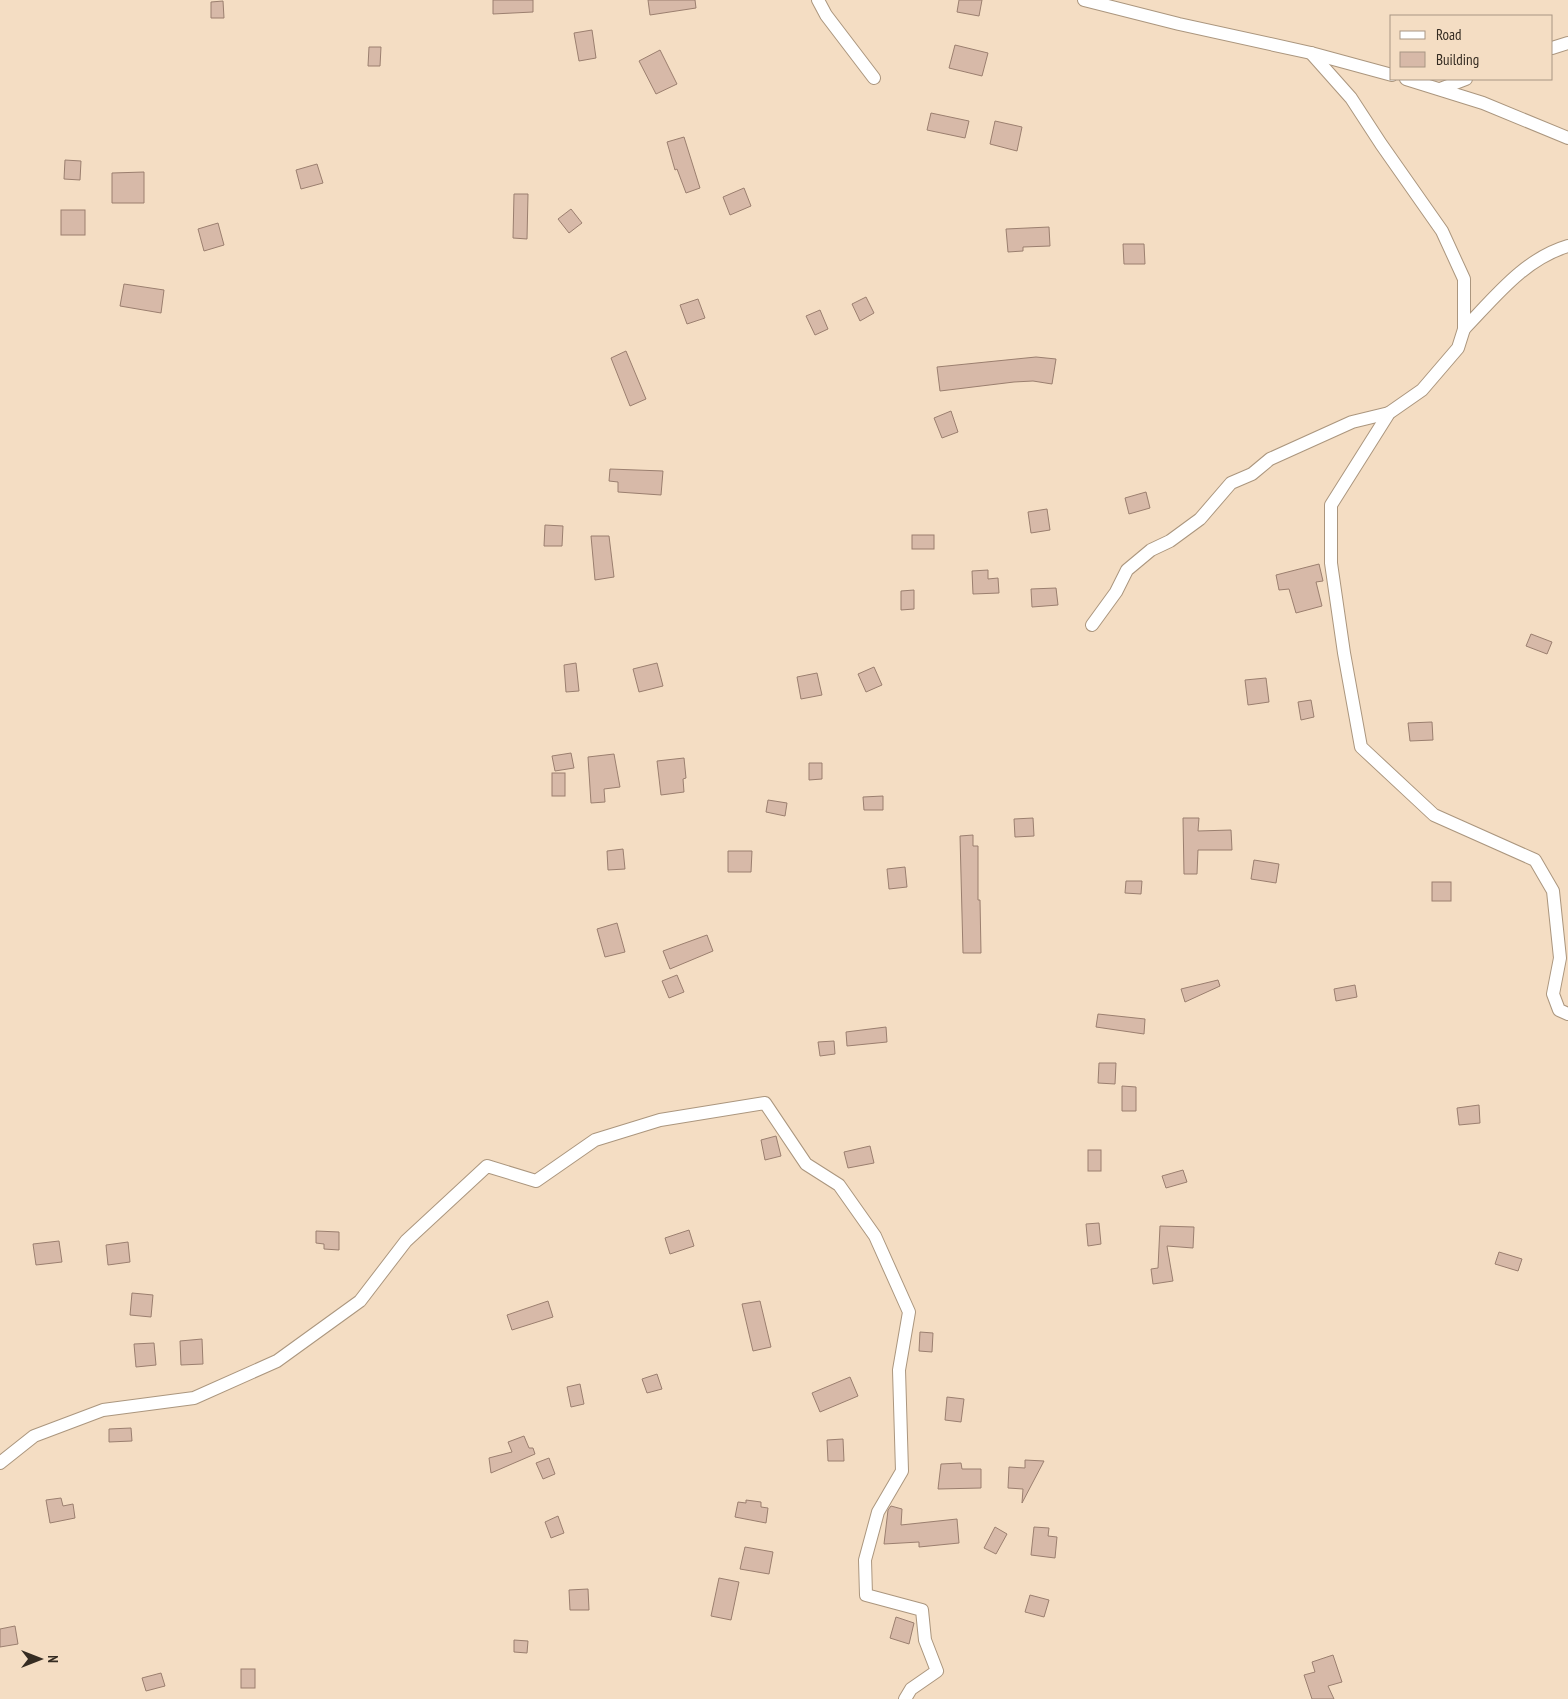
<svg xmlns="http://www.w3.org/2000/svg" width="1568" height="1699" font-family="'PT Sans Narrow',sans-serif">
  <style>
    .building { fill: #d7b9a8; stroke: #9b7f6f }
    .lines { fill: none; stroke-linecap: round; stroke-linejoin: round }
    .minor-casing { stroke: #ab967e; stroke-width: 14 }
    .minor { stroke: #fff; stroke-width: 12 }
  </style>
  <rect width="100%" height="100%" fill="#f4ddc3"/>
  <!-- building -->
  <g class="building">
    <path d="M493,0H533V12L493,14Z"/>
    <path d="M648,0H695L696,8L650,15Z"/>
    <path d="M959,0H982L979,16L957,12Z"/>
    <path d="M223,1L224,18H211V2Z"/>
    <path d="M592,30L596,58L579,61L574,33Z"/>
    <path d="M955,45L988,53L982,76L949,68Z"/>
    <path d="M369,47H381L380,66H368Z"/>
    <path d="M660,50L677,84L656,94L639,61Z"/>
    <path d="M931,113L969,121L965,138L927,130Z"/>
    <path d="M995,121L1022,127L1017,151L990,144Z"/>
    <path d="M684,137L700,188L686,193L677,169L675,170L667,142Z"/>
    <path d="M65,160L81,161L80,180L64,179Z"/>
    <path d="M317,164L323,183L301,189L296,170Z"/>
    <path d="M144,172V203H112V173Z"/>
    <path d="M744,188L751,206L730,215L723,197Z"/>
    <path d="M514,194H528L527,239L513,238Z"/>
    <path d="M571,209L582,223L569,233L558,219Z"/>
    <rect x="61" y="210" width="24" height="25"/>
    <path d="M218,223L224,245L204,251L198,229Z"/>
    <path d="M1049,227L1050,246L1023,247V251L1008,252L1006,229Z"/>
    <path d="M1123,244H1144L1145,264H1124Z"/>
    <path d="M124,284L164,290L161,313L120,306Z"/>
    <path d="M866,297L874,313L860,321L852,304Z"/>
    <path d="M698,299L705,318L687,324L680,305Z"/>
    <path d="M820,310L828,329L815,335L806,316Z"/>
    <path d="M626,351L646,399L630,406L611,358Z"/>
    <path d="M1036,357L1056,359L1052,384L1033,381L1014,382L940,391L937,367Z"/>
    <path d="M951,411L958,432L942,438L934,418Z"/>
    <path d="M610,469L663,471L661,495L618,492V482L609,481Z"/>
    <path d="M1146,492L1150,508L1129,514L1125,498Z"/>
    <path d="M1047,509L1050,530L1031,533L1028,512Z"/>
    <path d="M545,525L563,526L562,546H544Z"/>
    <rect x="912" y="535" width="22" height="14"/>
    <path d="M591,536H609L614,577L595,580Z"/>
    <path d="M1319,564L1323,581L1316,582L1322,606L1296,613L1289,589L1279,590L1276,575Z"/>
    <path d="M988,570V579L998,578L999,593L973,594L972,571Z"/>
    <path d="M1056,588L1058,605L1032,607L1031,589Z"/>
    <path d="M914,590V609L901,610V591Z"/>
    <path d="M1531,634L1552,642L1547,654L1526,646Z"/>
    <path d="M576,663L579,691L566,692L564,665Z"/>
    <path d="M657,663L663,686L639,692L633,669Z"/>
    <path d="M874,667L882,685L866,692L858,674Z"/>
    <path d="M817,673L822,695L801,699L797,677Z"/>
    <path d="M1266,678L1269,702L1248,705L1245,680Z"/>
    <path d="M1311,700L1314,717L1301,720L1298,702Z"/>
    <path d="M1432,722L1433,740L1410,741L1408,723Z"/>
    <path d="M571,753L574,768L555,771L552,756Z"/>
    <path d="M614,754L620,787L604,789L605,802L591,803L588,757Z"/>
    <path d="M684,758L686,778L683,779L684,792L661,795L657,761Z"/>
    <path d="M809,763H822V779L809,780Z"/>
    <rect x="552" y="773" width="13" height="23"/>
    <path d="M883,796V810H864L863,797Z"/>
    <path d="M768,800L787,803L785,816L766,812Z"/>
    <path d="M1033,818L1034,836L1015,837L1014,819Z"/>
    <path d="M1183,818H1199L1198,831L1231,830L1232,850H1198L1197,874H1184Z"/>
    <path d="M973,835V846H978V900H980L981,953H963L960,836Z"/>
    <path d="M623,849L625,869L608,870L607,851Z"/>
    <path d="M728,851H752L751,872H728Z"/>
    <path d="M1254,860L1279,864L1276,883L1251,879Z"/>
    <path d="M905,867L907,887L889,889L887,869Z"/>
    <path d="M1126,881H1142L1141,894L1125,893Z"/>
    <rect x="1432" y="882" width="19" height="19"/>
    <path d="M617,923L625,952L605,957L597,929Z"/>
    <path d="M707,935L713,951L670,969L663,951Z"/>
    <path d="M677,975L684,992L669,998L662,981Z"/>
    <path d="M1218,980L1220,986L1185,1002L1181,989Z"/>
    <path d="M1355,985L1357,997L1336,1001L1334,989Z"/>
    <path d="M1098,1014L1145,1019L1144,1034L1096,1027Z"/>
    <path d="M886,1027L887,1042L847,1046L846,1032Z"/>
    <path d="M834,1041L835,1054L820,1056L818,1042Z"/>
    <path d="M1099,1063H1116L1115,1084L1098,1083Z"/>
    <path d="M1122,1086L1136,1087V1111H1122Z"/>
    <path d="M1479,1105L1480,1123L1459,1125L1457,1108Z"/>
    <path d="M776,1136L781,1156L765,1160L761,1140Z"/>
    <path d="M870,1146L874,1163L848,1168L844,1152Z"/>
    <rect x="1088" y="1150" width="13" height="21"/>
    <path d="M1183,1170L1187,1182L1166,1188L1162,1176Z"/>
    <path d="M1099,1223L1101,1244L1088,1246L1086,1224Z"/>
    <path d="M1160,1226L1194,1227L1193,1248L1167,1246L1173,1281L1153,1284L1151,1269L1158,1268Z"/>
    <path d="M689,1230L694,1246L670,1254L665,1238Z"/>
    <path d="M316,1231L339,1232V1250L324,1249V1244L316,1243Z"/>
    <path d="M59,1241L62,1262L36,1265L33,1244Z"/>
    <path d="M128,1242L130,1262L108,1265L106,1245Z"/>
    <path d="M1499,1252L1522,1259L1518,1271L1495,1264Z"/>
    <path d="M132,1293L153,1295L151,1317L130,1315Z"/>
    <path d="M548,1301L553,1317L512,1330L507,1315Z"/>
    <path d="M760,1301L771,1347L753,1351L742,1304Z"/>
    <path d="M920,1332L933,1333L932,1352L919,1351Z"/>
    <path d="M202,1339L203,1364L181,1365L180,1341Z"/>
    <path d="M154,1343L156,1365L136,1367L134,1344Z"/>
    <path d="M657,1374L662,1389L647,1393L642,1379Z"/>
    <path d="M850,1377L858,1396L820,1412L812,1393Z"/>
    <path d="M580,1384L584,1404L571,1407L567,1387Z"/>
    <path d="M947,1397L964,1399L961,1422L945,1420Z"/>
    <path d="M131,1428L132,1441L109,1442V1429Z"/>
    <path d="M524,1436L529,1448H533L535,1454L491,1473L489,1458L512,1452L508,1442Z"/>
    <path d="M843,1439L844,1461H828L827,1440Z"/>
    <path d="M549,1458L555,1474L543,1479L536,1463Z"/>
    <path d="M1025,1460L1044,1461L1022,1503L1023,1489L1008,1488L1009,1467L1025,1468Z"/>
    <path d="M961,1463L962,1469H981V1488L938,1489L941,1464Z"/>
    <path d="M61,1498L63,1506L73,1504L75,1518L50,1523L46,1500Z"/>
    <path d="M746,1500L761,1502V1507L768,1508L766,1523L735,1517L738,1502L746,1503Z"/>
    <path d="M891,1506L902,1509L901,1525L957,1519L959,1543L919,1547V1542L884,1544L888,1510Z"/>
    <path d="M558,1516L564,1533L551,1538L545,1522Z"/>
    <path d="M995,1527L1007,1534L996,1554L984,1548Z"/>
    <path d="M1034,1527L1049,1528L1048,1536L1057,1537L1055,1558L1031,1555Z"/>
    <path d="M745,1547L773,1552L769,1574L740,1569Z"/>
    <path d="M719,1578L739,1582L731,1620L711,1616Z"/>
    <path d="M588,1589L589,1610H570L569,1590Z"/>
    <path d="M1030,1595L1049,1600L1044,1617L1025,1612Z"/>
    <path d="M896,1617L914,1623L909,1644L890,1638Z"/>
    <path d="M15,1626L18,1644L0,1647V1629Z"/>
    <path d="M514,1640L528,1641L527,1653L514,1652Z"/>
    <path d="M1333,1655L1342,1682L1328,1686L1334,1699H1312L1304,1675L1315,1672L1312,1662Z"/>
    <rect x="241" y="1669" width="14" height="19"/>
    <path d="M161,1673L165,1686L146,1691L142,1678Z"/>
  </g>
  <g class="lines">
    <defs>
      <g id="minor">
        <path d="M818,0L826,15L874,78"/>
        <path d="M1084,0L1179,24L1311,53L1392,75"/>
        <path d="M1552,48L1568,43"/>
        <path d="M1311,53L1351,98L1381,144L1442,231L1464,279V329L1458,348L1422,390L1389,413L1331,505V563L1344,653L1361,747L1434,815L1535,860L1553,891L1560,958L1553,994L1559,1010L1568,1014"/>
        <path d="M1406,79L1483,103L1568,138"/>
        <path d="M1440,89L1466,79"/>
        <path d="M1464,329C1495,297 1524,259 1568,246"/>
        <path d="M1092,625L1116,592L1127,570L1151,550L1170,541L1200,519L1231,483L1252,474L1270,459L1352,422L1389,413"/>
        <path d="M0,1463L34,1436L103,1410L194,1398L277,1361L360,1301L406,1241L487,1166L536,1181L595,1140L660,1120L765,1103L806,1164L839,1185L875,1236L909,1312L899,1370L902,1471L878,1512L865,1560L866,1595L922,1610L925,1640L937,1671L911,1689L905,1699"/>
      </g>
    </defs>
    <!-- minor casing -->
    <use href="#minor" class="minor-casing"/>
    <!-- minor -->
    <use href="#minor" class="minor"/>
  </g>
  <!-- legend -->
  <rect x="1390" y="15" width="162" height="65" fill="#f4ddc3" stroke="#a89683"/>
  <rect x="1400" y="31" width="25" height="8" fill="#ffffff" stroke="#a89683"/>
  <text x="1436" y="40" font-size="15" fill="#352c22">Road</text>
  <rect x="1400" y="52" width="25" height="15" fill="#d7b9a8" stroke="#a89683"/>
  <text x="1436" y="65" font-size="15" fill="#352c22">Building</text>
  <!-- north arrow -->
  <g transform="translate(40 1659) rotate(90)" stroke="#f4ddc3" stroke-width="4" paint-order="stroke">
  <path d="M0-4L9 19L0 12L-9 19Z" fill="#352c22"/>
  <text y="-8" font-size="14" font-weight="bold" text-anchor="middle" fill="#352c22">N</text>
  </g>
</svg>
